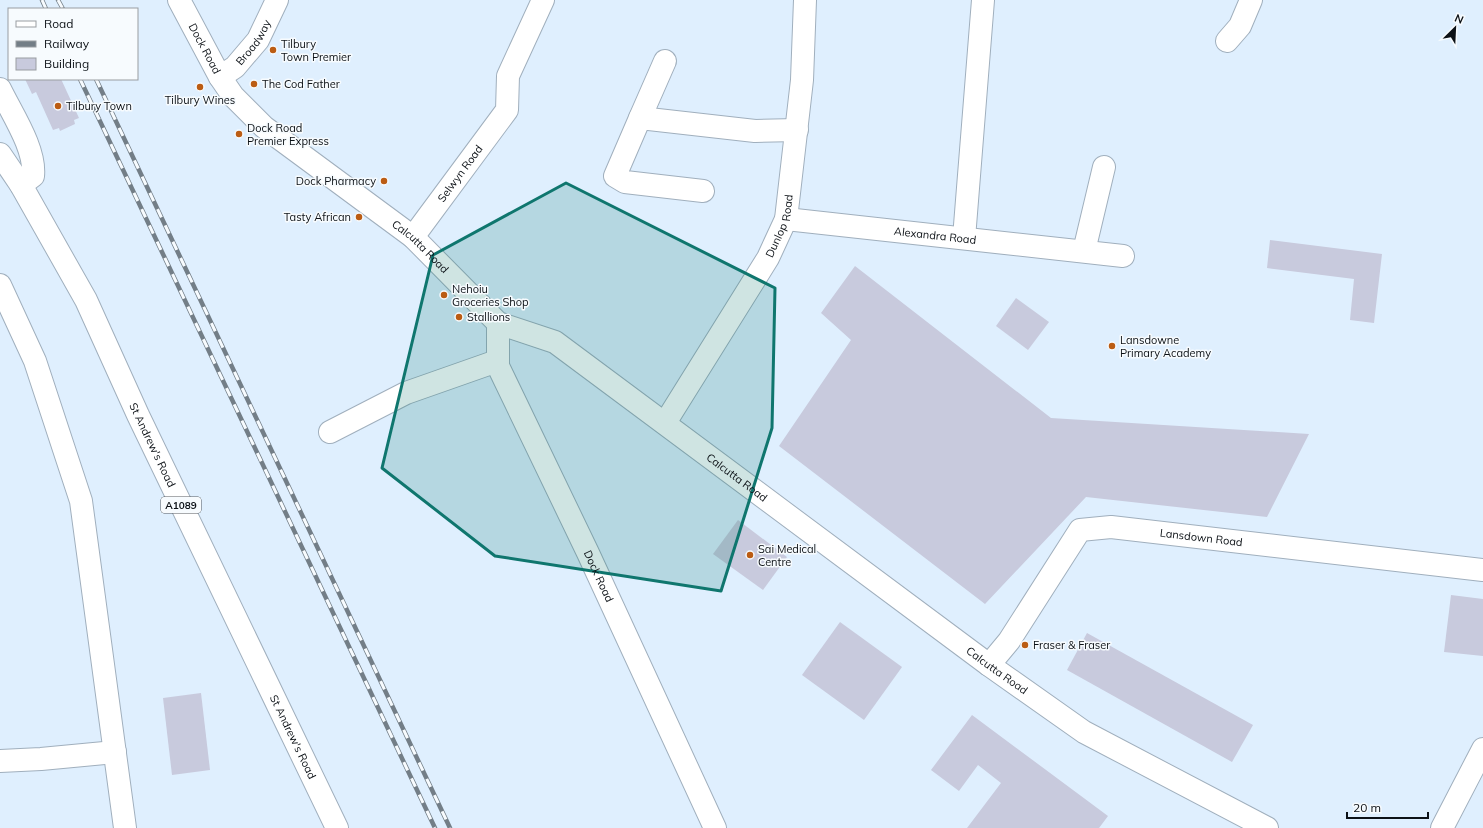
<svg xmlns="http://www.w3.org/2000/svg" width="1483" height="828" font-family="Mulish,sans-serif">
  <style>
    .building { fill: #c8cadd }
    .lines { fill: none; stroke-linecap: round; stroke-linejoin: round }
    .minor-casing { stroke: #a0afbd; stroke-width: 24 }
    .highway-casing { stroke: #a0afbd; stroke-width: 24 }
    .minor { stroke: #fff; stroke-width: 22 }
    .highway { stroke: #fff; stroke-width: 22 }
    .rail-casing { stroke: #737e87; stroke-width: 4.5 }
    .rail { stroke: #f7fbfe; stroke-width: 3; stroke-dasharray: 9; stroke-linecap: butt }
    .marked { fill: #0f766e; fill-opacity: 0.2; stroke: #0f766e; stroke-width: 3; stroke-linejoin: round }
    .poi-dot { fill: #bb5c13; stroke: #f7fbfe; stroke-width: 1.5 }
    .labels { text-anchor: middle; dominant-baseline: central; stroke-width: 3; stroke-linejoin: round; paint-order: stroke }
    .shield { fill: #f7fbfe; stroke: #52575c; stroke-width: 1 }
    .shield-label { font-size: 10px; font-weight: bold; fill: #0c1116 }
    .street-label { font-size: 11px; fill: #0c1116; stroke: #f7fbfe }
    .poi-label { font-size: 11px; fill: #0c1116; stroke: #f7fbfe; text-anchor: start }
  </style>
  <rect width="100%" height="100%" fill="#dfeffe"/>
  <!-- building -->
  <g class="building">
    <path d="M25,79H61L79,118L74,120L75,124L60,131L59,128L53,130L36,92L32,94Z"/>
    <path d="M1270,240L1382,254L1374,323L1350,320L1354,279L1267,268Z"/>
    <path d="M855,266L1051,418L1309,434L1267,517L1086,497L985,604L779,446L851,340L821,313Z"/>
    <path d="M1016,298L1049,322L1028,350L996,326Z"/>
    <path d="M738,520L787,557L763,590L713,554Z"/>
    <path d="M1451,595L1483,599V656L1444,652Z"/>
    <path d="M840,622L902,667L864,720L802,675Z"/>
    <path d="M1087,633L1253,725L1232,762L1067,670Z"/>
    <path d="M201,693L210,770L172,775L163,698Z"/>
    <path d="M972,715L1108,816L1099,828H967L1001,783L978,765L959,791L931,770Z"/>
  </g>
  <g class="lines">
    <defs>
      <g id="minor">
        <path id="s1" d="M179,0L220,77L233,96L264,127L413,237L498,323L555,342L989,665L1084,732L1267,828"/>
        <path d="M1227,41L1240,26L1251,0"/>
        <path id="s2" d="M220,77L235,67L258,40L277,0"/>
        <path d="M0,89C12,114 36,149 33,176L21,185"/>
        <path d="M640,118L665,61"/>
        <path d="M703,191L625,182L615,176L640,118L755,131L797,130"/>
        <path id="s3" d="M786,219L1123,256"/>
        <path id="s4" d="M413,237L507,110L508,76L543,0"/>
        <path d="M964,238L983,0"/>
        <path d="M1084,251L1104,167"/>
        <path d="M0,285L35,361L81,501L125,828"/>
        <path id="s5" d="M498,323V366L588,553L715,828"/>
        <path id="s6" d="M665,423L768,258L786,219L802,80L805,0"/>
        <path d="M330,432L406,393L497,361"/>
        <path id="s7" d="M989,665L1009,641L1080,530L1111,527L1483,570"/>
        <path d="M0,761L41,759L115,752"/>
        <path d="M1442,828L1483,749"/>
      </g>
      <g id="highway">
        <path id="s8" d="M0,154L21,185L86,300L138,415L337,828"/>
      </g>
    </defs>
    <!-- minor casing -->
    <use href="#minor" class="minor-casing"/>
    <!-- highway casing -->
    <use href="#highway" class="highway-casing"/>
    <!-- minor -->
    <use href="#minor" class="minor"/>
    <!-- highway -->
    <use href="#highway" class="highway"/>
    <defs>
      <g id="rail">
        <path d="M42,0L46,9"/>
        <path d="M58,0L63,9"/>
        <path d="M80,79L435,828"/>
        <path d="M96,79L450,828"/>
      </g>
    </defs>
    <!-- rail casing -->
    <use href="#rail" class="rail-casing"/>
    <!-- rail -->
    <use href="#rail" class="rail"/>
  </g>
  <!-- marked area -->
  <path class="marked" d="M566,183L775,288L772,428L721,591L495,556L382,468L433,255Z"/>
  <!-- markers -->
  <g class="poi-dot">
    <circle cx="273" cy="50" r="4"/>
    <circle cx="254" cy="84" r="4"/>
    <circle cx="200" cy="87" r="4"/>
    <circle cx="58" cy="106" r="4"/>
    <circle cx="239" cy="134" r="4"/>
    <circle cx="384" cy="181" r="4"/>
    <circle cx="359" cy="217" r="4"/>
    <circle cx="444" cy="295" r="4"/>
    <circle cx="459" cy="317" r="4"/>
    <circle cx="1112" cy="346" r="4"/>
    <circle cx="750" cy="555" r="4"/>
    <circle cx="1025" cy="645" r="4"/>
  </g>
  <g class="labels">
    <!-- shield labels -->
    <rect class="shield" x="161" y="497" width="40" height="16" rx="3"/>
    <g class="shield-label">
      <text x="181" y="505">A1089</text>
    </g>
    <!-- street labels -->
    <g class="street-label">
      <text stroke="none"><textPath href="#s2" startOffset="49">Broadway</textPath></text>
      <text stroke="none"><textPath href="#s1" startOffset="55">Dock Road</textPath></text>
      <text stroke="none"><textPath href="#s4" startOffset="79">Selwyn Road</textPath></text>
      <text stroke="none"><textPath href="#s6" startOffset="229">Dunlop Road</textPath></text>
      <text stroke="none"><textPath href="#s3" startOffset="150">Alexandra Road</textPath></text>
      <text stroke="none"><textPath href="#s1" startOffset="351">Calcutta Road</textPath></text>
      <text stroke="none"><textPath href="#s8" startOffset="329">St Andrew's Road</textPath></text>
      <text stroke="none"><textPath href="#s1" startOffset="747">Calcutta Road</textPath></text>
      <text stroke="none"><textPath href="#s7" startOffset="285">Lansdown Road</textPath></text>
      <text stroke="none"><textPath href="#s5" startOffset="276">Dock Road</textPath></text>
      <text stroke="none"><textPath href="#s1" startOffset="1071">Calcutta Road</textPath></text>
      <text stroke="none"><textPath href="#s8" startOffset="653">St Andrew's Road</textPath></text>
    </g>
    <!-- poi labels -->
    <g class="poi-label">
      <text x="281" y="44">Tilbury<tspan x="281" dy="13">Town Premier</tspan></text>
      <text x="262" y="84">The Cod Father</text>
      <text x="200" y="100" text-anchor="middle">Tilbury Wines</text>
      <text x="66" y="106">Tilbury Town</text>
      <text x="247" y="128">Dock Road<tspan x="247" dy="13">Premier Express</tspan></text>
      <text x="376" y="181" text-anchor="end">Dock Pharmacy</text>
      <text x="351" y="217" text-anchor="end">Tasty African</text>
      <text x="452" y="289">Nehoiu<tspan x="452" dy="13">Groceries Shop</tspan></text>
      <text x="467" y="317">Stallions</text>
      <text x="1120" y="340">Lansdowne<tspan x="1120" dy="13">Primary Academy</tspan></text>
      <text x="758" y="549">Sai Medical<tspan x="758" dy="13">Centre</tspan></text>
      <text x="1033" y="645">Fraser &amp; Fraser</text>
    </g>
  </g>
  <!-- legend -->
  <rect x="8" y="8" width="130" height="72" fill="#f7fbfe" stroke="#999da1"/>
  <rect x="16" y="21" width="20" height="6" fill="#ffffff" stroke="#999da1"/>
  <text x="44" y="28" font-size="12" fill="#0c1116">Road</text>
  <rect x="16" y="41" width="20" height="6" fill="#737e87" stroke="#999da1"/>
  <text x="44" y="48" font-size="12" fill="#0c1116">Railway</text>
  <rect x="16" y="58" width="20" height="12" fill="#c8cadd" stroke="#999da1"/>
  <text x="44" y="68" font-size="12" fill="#0c1116">Building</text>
  <!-- north arrow -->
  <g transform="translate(1455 28) rotate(24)" stroke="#f7fbfe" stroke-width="3" paint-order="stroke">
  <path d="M0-3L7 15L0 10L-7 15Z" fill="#0c1116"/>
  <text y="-6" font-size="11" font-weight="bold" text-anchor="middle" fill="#0c1116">N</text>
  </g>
  <!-- scale -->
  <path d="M1347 812v6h81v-6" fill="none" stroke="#0c1116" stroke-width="2"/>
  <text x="1353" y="812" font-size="12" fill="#0c1116" stroke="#f7fbfe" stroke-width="3" paint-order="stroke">20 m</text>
</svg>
